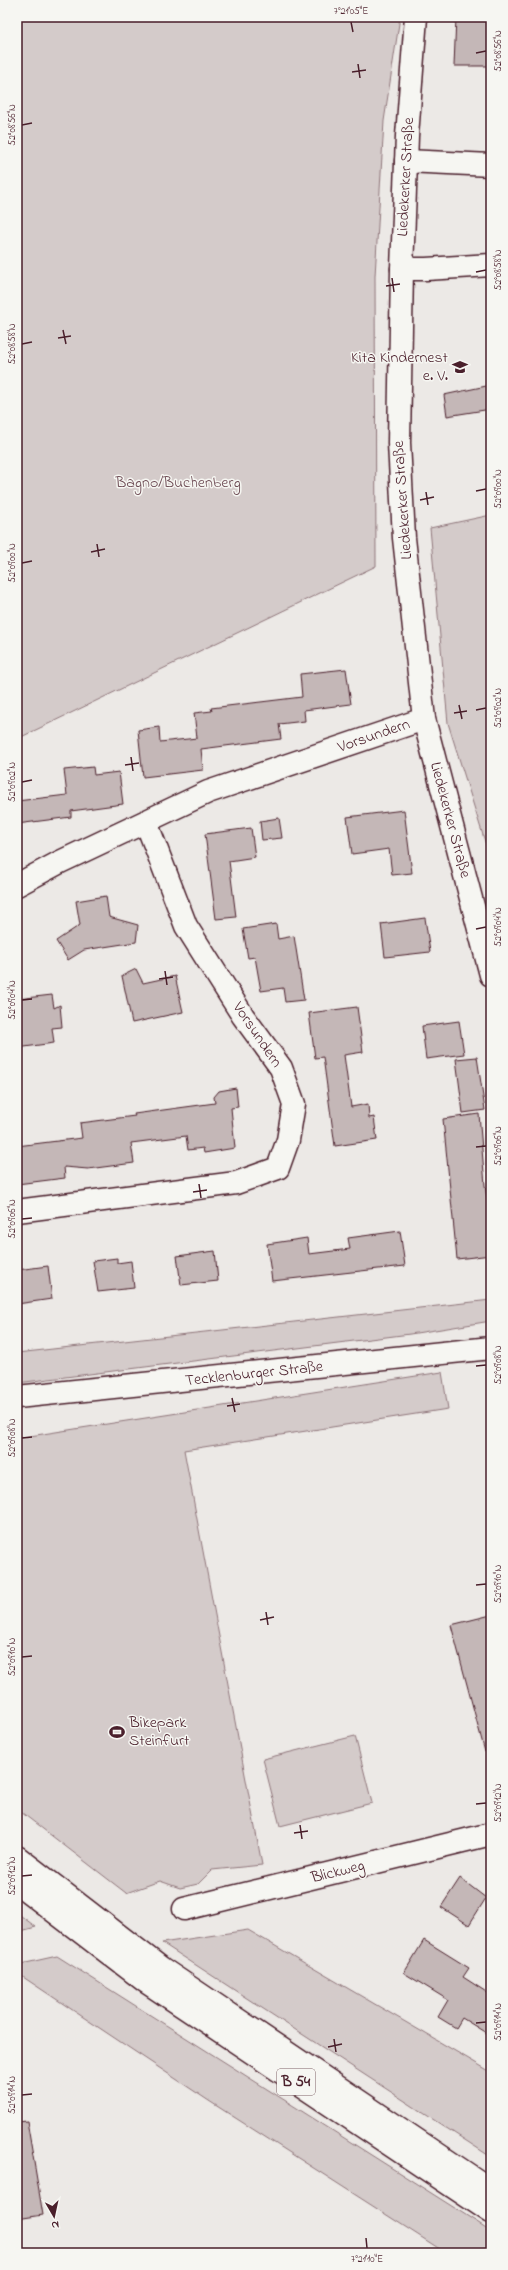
<svg xmlns="http://www.w3.org/2000/svg" width="508" height="2270" font-family="'Indie Flower',sans-serif">
  <style>
    .green { fill: #d4cbca; stroke: #8f757a }
    .building { fill: #c4b7b7; stroke: #4a1f2b }
    .lines { fill: none; stroke-linecap: round; stroke-linejoin: round }
    .minor-casing { stroke: #4a1f2b; stroke-width: 25 }
    .major-casing { stroke: #4a1f2b; stroke-width: 25 }
    .highway-casing { stroke: #4a1f2b; stroke-width: 25 }
    .minor { stroke: #f6f6f2; stroke-width: 22 }
    .major { stroke: #f6f6f2; stroke-width: 22 }
    .highway { stroke: #f6f6f2; stroke-width: 22 }
    .ticks { fill: none; stroke: #4a1f2b; stroke-width: 1.5 }
    .labels { text-anchor: middle; dominant-baseline: central; stroke-width: 3; stroke-linejoin: round; paint-order: stroke }
    .shield { fill: #f6f6f2; stroke: #7e6067; stroke-width: 1 }
    .shield-label { font-size: 15px; font-weight: bold; fill: #4a1f2b }
    .street-label { font-size: 16px; fill: #4a1f2b; stroke: #f6f6f2 }
    .poi-label { font-size: 16px; fill: #4a1f2b; stroke: #f6f6f2; text-anchor: end }
    .park-label { font-size: 16px; fill: #6c4a53; stroke: #f6f6f2 }
    .neatline { fill: none; stroke: #4a1f2b; stroke-width: 1.5 }
    .ticks-label { font-size: 10px; text-anchor: middle; fill: #4a1f2b }
  </style>
  <rect width="100%" height="100%" fill="#ece9e6"/>
  <filter id="ink" filterUnits="userSpaceOnUse"><feTurbulence type="fractalNoise" baseFrequency=".025" numOctaves="2"/><feDisplacementMap in="SourceGraphic" scale="8" xChannelSelector="R" yChannelSelector="G"/><feConvolveMatrix kernelMatrix="1 2 1 2 8 2 1 2 1" color-interpolation-filters="sRGB"/></filter>
  <g filter="url(#ink)">
    <!-- green -->
    <g class="green">
      <path d="M17,17H400L384,121L375,276L376,566L17,739Z"/>
      <path d="M491,515V861L448,723L430,528Z"/>
      <path d="M491,1300V1321L410,1334L17,1383V1353Z"/>
      <path d="M442,1372L448,1409L184,1450L262,1865L212,1870L198,1884L180,1888L160,1881L126,1893L17,1809V1438Z"/>
      <path d="M355,1736L372,1803L280,1826L263,1759Z"/>
      <path d="M17,1913L36,1927L17,1932Z"/>
      <path d="M248,1930L491,2072V2157L162,1943Z"/>
      <path d="M57,1956L491,2231V2253H446L209,2101L17,1973V1965Z"/>
    </g>
    <!-- building -->
    <g class="building">
      <path d="M456,17H491V66H454Z"/>
      <path d="M491,385V409L447,416L444,395Z"/>
      <path d="M346,669L351,704L304,710L305,721L279,724L281,739L201,749L203,770L143,777L138,730L159,727L160,742L197,738L194,713L212,711L211,708L302,697L300,674Z"/>
      <path d="M93,767L94,775L119,772L123,804L71,811V817L17,824V801L67,795L64,770Z"/>
      <path d="M404,810L412,873L392,875L389,849L352,854L347,817Z"/>
      <path d="M279,818L282,838L262,840L260,821Z"/>
      <path d="M251,828L255,857L229,861L236,917L216,919L205,834Z"/>
      <path d="M106,896L109,917L138,925L136,942L84,950L68,960L56,941L80,925L76,901Z"/>
      <path d="M425,918L430,952L385,957L381,924Z"/>
      <path d="M276,924L278,939L294,936L304,1000L285,1002L283,988L261,991L255,957L248,958L243,929Z"/>
      <path d="M136,969L143,983L175,976L183,1012L132,1023L122,976Z"/>
      <path d="M52,995L54,1008L60,1005L62,1027L52,1028L54,1043L17,1048V999Z"/>
      <path d="M357,1007L363,1052L344,1055L351,1107L368,1104L369,1118L374,1117L377,1140L335,1146L323,1057L315,1058L309,1013Z"/>
      <path d="M459,1021L464,1054L426,1059L422,1026Z"/>
      <path d="M477,1057L485,1110L463,1113L456,1059Z"/>
      <path d="M236,1088L238,1107L231,1108L235,1148L204,1153L203,1148L188,1150L186,1136L131,1143L134,1163L88,1169L64,1167L65,1178L17,1184V1146L82,1138L80,1123L135,1116L134,1114L215,1103L214,1097L219,1091Z"/>
      <path d="M479,1114L485,1185L491,1226V1255L457,1259L443,1119Z"/>
      <path d="M400,1231L405,1266L272,1281L267,1244L307,1238L309,1254L350,1249L348,1238Z"/>
      <path d="M215,1251L218,1281L181,1285L177,1256Z"/>
      <path d="M117,1258V1263L131,1261L134,1288L98,1292L93,1261Z"/>
      <path d="M48,1266L52,1299L17,1304V1270Z"/>
      <path d="M491,1615V1751L485,1752L451,1625Z"/>
      <path d="M460,1878L486,1898L469,1925L441,1907Z"/>
      <path d="M424,1940L469,1968L463,1977L491,1995V2036L462,2018L456,2028L438,2017L448,2000L404,1973Z"/>
      <path d="M27,2121L43,2215L17,2219V2122Z"/>
    </g>
    <g class="lines">
      <defs>
        <g id="minor">
          <path d="M416,17L407,136L402,269L399,443L404,538L424,719L491,975"/>
          <path d="M406,161L491,165"/>
          <path d="M402,269H426L491,265"/>
          <path d="M17,885L60,862L208,792L424,719"/>
          <path d="M17,1211L236,1183L278,1168L288,1140L294,1104L281,1068L243,1016L186,926L146,822"/>
          <path d="M184,1909L491,1834"/>
        </g>
        <path id="major" d="M17,1397L491,1348"/>
        <g id="highway">
          <path d="M17,1857L161,1968L491,2190"/>
          <path d="M17,1883L145,1981L491,2212"/>
        </g>
      </defs>
      <!-- minor casing -->
      <use href="#minor" class="minor-casing"/>
      <!-- major casing -->
      <use href="#major" class="major-casing"/>
      <!-- highway casing -->
      <use href="#highway" class="highway-casing"/>
      <!-- minor -->
      <use href="#minor" class="minor"/>
      <!-- major -->
      <use href="#major" class="major"/>
      <!-- highway -->
      <use href="#highway" class="highway"/>
    </g>
  </g>
  <!-- ticks -->
  <path class="ticks" d="M351,22L353,32M476,53L486,51M358,64L360,78M352,72L366,70M22,125L32,123M476,272L486,270M392,278L394,292M386,286L400,284M63,330L66,344M58,338L71,336M22,344L32,342M476,491L486,489M426,492L428,505M420,500L434,497M97,544L99,557M91,552L105,549M22,563L32,561M459,705L462,719M476,710L486,708M454,713L467,711M131,757L133,771M125,765L139,763M22,782L32,780M476,929L486,927M165,971L167,985M159,979L173,977M22,1000L32,999M476,1147L486,1146M199,1184L201,1198M193,1192L207,1190M22,1219L32,1218M476,1366L486,1365M232,1398L235,1412M227,1406L240,1404M22,1438L32,1437M476,1585L486,1584M266,1612L268,1625M260,1620L274,1617M22,1657L32,1656M476,1804L486,1803M300,1825L302,1839M294,1833L308,1831M22,1876L32,1875M476,2023L486,2022M334,2039L336,2052M328,2047L342,2044M22,2095L32,2094M366,2238L367,2248"/>
  <!-- icons -->
  <defs>
    <symbol id="school-bare" viewBox="-9 -9 18 18"><path d="M0-5L7-2L0 1L-7-2ZM-4 1L0 2.5L4 1V4Q0 6-4 4Z" fill="#4a1f2b" stroke="#f6f6f2" stroke-width="2.5" paint-order="stroke"/></symbol>
    <symbol id="stadium-bare" viewBox="-9 -9 18 18"><path d="M0-5a6.5 5 0 1 0 0 10a6.5 5 0 1 0 0-10ZM-3.5-1.8h7v3.6h-7Z" fill="#4a1f2b" stroke="#f6f6f2" stroke-width="2.5" paint-order="stroke"/></symbol>
  </defs>
  <g fill-rule="evenodd">
    <use href="#school-bare" x="449" y="356" width="22" height="22"/>
    <use href="#stadium-bare" x="106" y="1721" width="22" height="22"/>
  </g>
  <g class="labels">
    <!-- shield labels -->
    <rect class="shield" x="277" y="2069" width="38" height="26" rx="3"/>
    <g class="shield-label">
      <text x="296" y="2082">B 54</text>
    </g>
    <!-- street labels -->
    <g class="street-label">
      <text transform="translate(406 177) rotate(-87)">Liedekerker Straße</text>
      <text transform="translate(403 500) rotate(-94)">Liedekerker Straße</text>
      <text transform="translate(374 736) rotate(-19)">Vorsundern</text>
      <text transform="translate(450 820) rotate(75)">Liedekerker Straße</text>
      <text transform="translate(257 1035) rotate(56)">Vorsundern</text>
      <text transform="translate(254 1374) rotate(-6)">Tecklenburger Straße</text>
      <text transform="translate(338 1872) rotate(-14)">Blickweg</text>
    </g>
    <!-- poi labels -->
    <g class="poi-label">
      <text x="448" y="358">Kita Kindernest<tspan x="448" dy="18">e. V.</tspan></text>
      <text x="129" y="1723" text-anchor="start">Bikepark<tspan x="129" dy="18">Steinfurt</tspan></text>
    </g>
    <!-- park labels -->
    <g class="park-label">
      <text x="178" y="483">Bagno/Buchenberg</text>
    </g>
  </g>
  <!-- margin -->
  <rect width="508" height="2270" fill="none" stroke="#f6f6f2" stroke-width="44"/>
  <!-- north arrow -->
  <g transform="translate(54 2216) rotate(171)" stroke="#f6f6f2" stroke-width="3" paint-order="stroke">
  <path d="M0-3L7 15L0 10L-7 15Z" fill="#4a1f2b"/>
  <text y="-6" font-size="11" font-weight="bold" text-anchor="middle" fill="#4a1f2b">N</text>
  </g>
  <rect x="22" y="22" width="464" height="2226" class="neatline"/>
  <g class="ticks-label">
    <text x="351" y="14">7°21'05"E</text>
    <text transform="translate(497 51) rotate(-90)" y="4">52°08'56"N</text>
    <text transform="translate(11 125) rotate(-90)" y="4">52°08'56"N</text>
    <text transform="translate(497 270) rotate(-90)" y="4">52°08'58"N</text>
    <text transform="translate(11 344) rotate(-90)" y="4">52°08'58"N</text>
    <text transform="translate(497 489) rotate(-90)" y="4">52°09'00"N</text>
    <text transform="translate(11 563) rotate(-90)" y="4">52°09'00"N</text>
    <text transform="translate(497 708) rotate(-90)" y="4">52°09'02"N</text>
    <text transform="translate(11 782) rotate(-90)" y="4">52°09'02"N</text>
    <text transform="translate(497 927) rotate(-90)" y="4">52°09'04"N</text>
    <text transform="translate(11 1000) rotate(-90)" y="4">52°09'04"N</text>
    <text transform="translate(497 1146) rotate(-90)" y="4">52°09'06"N</text>
    <text transform="translate(11 1219) rotate(-90)" y="4">52°09'06"N</text>
    <text transform="translate(497 1365) rotate(-90)" y="4">52°09'08"N</text>
    <text transform="translate(11 1438) rotate(-90)" y="4">52°09'08"N</text>
    <text transform="translate(497 1584) rotate(-90)" y="4">52°09'10"N</text>
    <text transform="translate(11 1657) rotate(-90)" y="4">52°09'10"N</text>
    <text transform="translate(497 1803) rotate(-90)" y="4">52°09'12"N</text>
    <text transform="translate(11 1876) rotate(-90)" y="4">52°09'12"N</text>
    <text transform="translate(497 2022) rotate(-90)" y="4">52°09'14"N</text>
    <text transform="translate(11 2095) rotate(-90)" y="4">52°09'14"N</text>
    <text x="367" y="2262">7°21'10"E</text>
  </g>
</svg>
